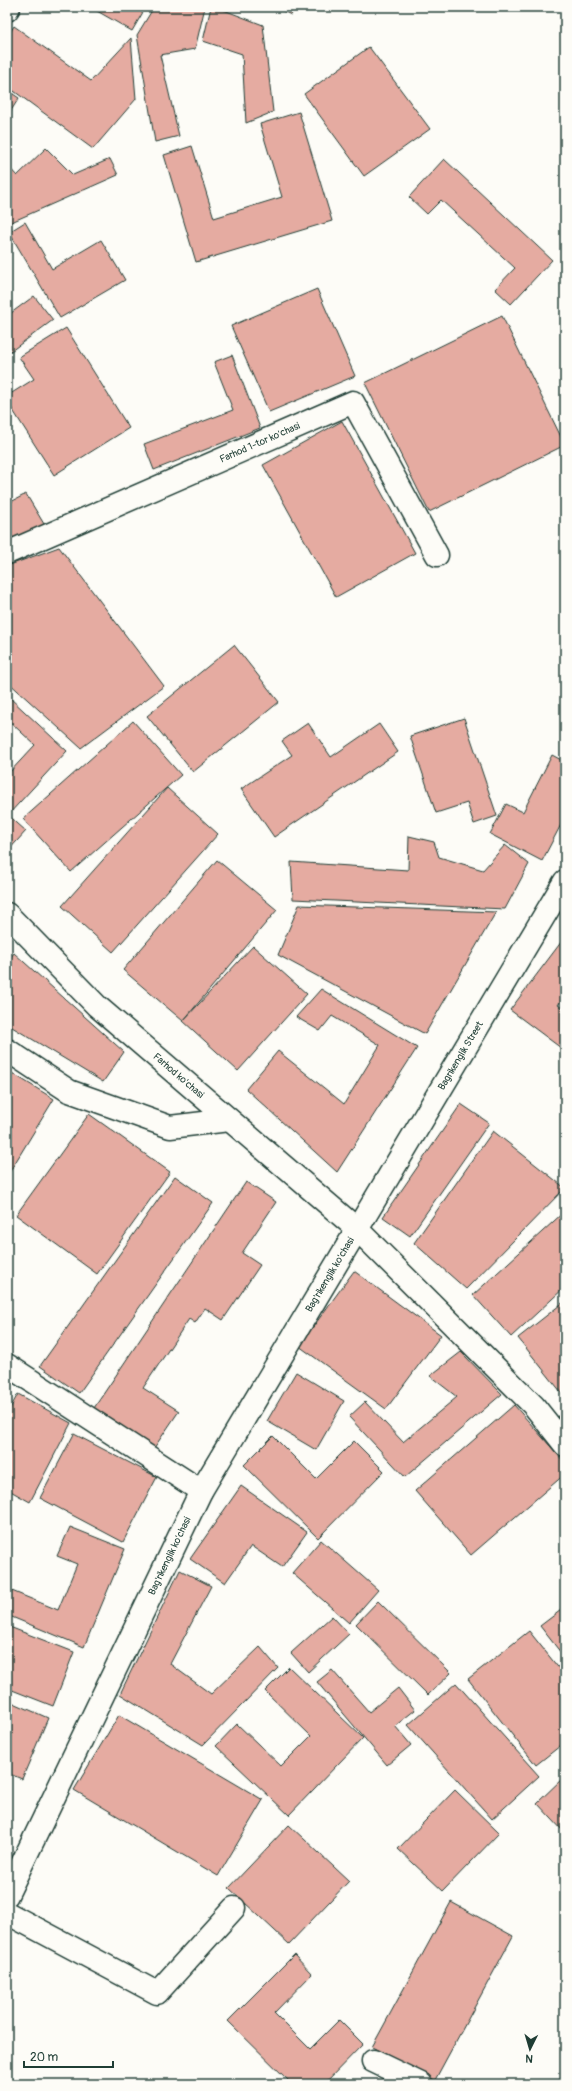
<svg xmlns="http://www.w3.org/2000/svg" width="572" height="2091" font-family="Pangolin,sans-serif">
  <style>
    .building { fill: #e5aba1; stroke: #1f3d34 }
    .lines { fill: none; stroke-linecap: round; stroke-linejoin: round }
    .minor-casing { stroke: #1f3d34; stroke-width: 25 }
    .tertiary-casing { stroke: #1f3d34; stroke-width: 25 }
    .secondary-casing { stroke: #1f3d34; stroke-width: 25 }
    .minor { stroke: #fdfcf7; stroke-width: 22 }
    .tertiary { stroke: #fdfcf7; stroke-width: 22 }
    .secondary { stroke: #fdfcf7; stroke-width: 22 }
    .labels { text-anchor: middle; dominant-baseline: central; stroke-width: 3; stroke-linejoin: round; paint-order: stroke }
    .street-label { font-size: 10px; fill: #1f3d34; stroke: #fdfcf7 }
  </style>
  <rect width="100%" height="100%" fill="#fdfcf7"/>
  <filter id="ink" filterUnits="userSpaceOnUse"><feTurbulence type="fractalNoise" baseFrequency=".025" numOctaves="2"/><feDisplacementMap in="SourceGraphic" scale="8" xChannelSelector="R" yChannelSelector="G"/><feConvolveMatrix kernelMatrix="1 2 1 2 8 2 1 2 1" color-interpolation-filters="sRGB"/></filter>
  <g filter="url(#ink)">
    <!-- building -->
    <g class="building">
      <path d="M90,7H146L132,31Z"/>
      <path d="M154,7H205L195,49L160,55L179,136L155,142L137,35Z"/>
      <path d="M211,7H216L263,25L273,112L246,123L242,54L203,41Z"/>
      <path d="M275,7H296L291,15Z"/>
      <path d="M14,26L91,81L131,38L136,99L93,149L7,86V37Z"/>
      <path d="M369,47L430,129L364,176L304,94Z"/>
      <path d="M7,90L19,98L7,117Z"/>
      <path d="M299,112L332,221L196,262L164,155L192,146L214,218L282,197L260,124Z"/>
      <path d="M46,148L73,175L110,159L118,175L7,224V165L17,176Z"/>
      <path d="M444,159L552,260L511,304L495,289L515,268L441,200L427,214L409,197Z"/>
      <path d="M25,222L52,269L101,240L125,280L60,318L9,232Z"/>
      <path d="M317,289L355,376L269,412L231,326Z"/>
      <path d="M34,296L53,320L7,354V316Z"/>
      <path d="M502,316L565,445L429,512L365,383Z"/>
      <path d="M66,328L129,428L54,475L7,401V396L34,379L19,357Z"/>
      <path d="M232,355L260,428L154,470L144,444L233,410L214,362Z"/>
      <path d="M342,421L415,553L336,597L263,465Z"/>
      <path d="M26,494L44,524L7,545V504Z"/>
      <path d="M59,547L164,686L81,748L7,681V566Z"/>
      <path d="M234,645L279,702L193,772L147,716Z"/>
      <path d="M10,698L67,751L8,815L26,831L7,852V775L35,745L7,719V700Z"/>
      <path d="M464,718L497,816L474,824L467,803L436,813L410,736Z"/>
      <path d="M133,721L181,775L71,872L23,819Z"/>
      <path d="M308,723L331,757L379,724L398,752L274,837L241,789L292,755L282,741Z"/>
      <path d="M552,755L565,762V817L542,861L490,834L506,804L523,812Z"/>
      <path d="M167,788L218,834L113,952L62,906Z"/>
      <path d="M409,836L434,842L439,857L483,870L505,845L529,864L505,909L293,899L291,862L408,870Z"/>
      <path d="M217,860L277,910L183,1021L123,970Z"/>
      <path d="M299,905L496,912L425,1034L278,955Z"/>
      <path d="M565,937V996L558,1005L565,1010V1051L510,1010Z"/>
      <path d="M253,946L307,994L238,1071L183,1021Z"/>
      <path d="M14,953L124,1052L103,1082L7,1024V962Z"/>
      <path d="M321,989L417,1048L337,1172L246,1089L278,1051L344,1104L380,1045L332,1016L320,1031L296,1017Z"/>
      <path d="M7,1070L54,1099L7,1176Z"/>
      <path d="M461,1104L489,1123L410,1236L383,1217Z"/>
      <path d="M89,1114L170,1172L97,1274L16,1215Z"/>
      <path d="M493,1131L565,1188L466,1289L414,1243Z"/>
      <path d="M175,1176L213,1203L79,1393L40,1366Z"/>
      <path d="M246,1182L276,1202L242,1253L260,1265L223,1320L205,1308L195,1323L189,1319L143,1388L179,1411L154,1448L94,1408Z"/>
      <path d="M565,1211V1287L511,1337L473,1295Z"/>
      <path d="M354,1271L441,1335L386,1409L299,1346Z"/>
      <path d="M565,1301V1397L518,1338Z"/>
      <path d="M461,1352L502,1394L405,1477L349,1417L365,1402L403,1442L457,1397L430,1376Z"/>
      <path d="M296,1372L344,1401L316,1450L267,1421Z"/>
      <path d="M18,1394L71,1423L30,1502L7,1489V1414Z"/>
      <path d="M514,1405L565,1463V1474L471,1555L415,1491Z"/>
      <path d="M74,1434L157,1477L123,1542L40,1498Z"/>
      <path d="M273,1436L316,1479L354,1441L384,1471L318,1538L244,1465Z"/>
      <path d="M241,1486L307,1532L282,1567L251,1546L225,1583L190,1559Z"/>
      <path d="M70,1527L125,1549L84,1647L7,1615V1589L58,1610L77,1564L57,1556Z"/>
      <path d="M321,1540L378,1590L349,1623L292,1573Z"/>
      <path d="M180,1570L211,1586L170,1664L211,1694L260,1647L278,1668L203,1745L120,1694Z"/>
      <path d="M378,1601L451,1673L428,1695L356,1624Z"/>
      <path d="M565,1607V1658L540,1626Z"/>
      <path d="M332,1616L349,1634L308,1672L291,1653Z"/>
      <path d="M7,1626L74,1652L53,1706L7,1688Z"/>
      <path d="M529,1631L565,1676V1742L536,1765L468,1679Z"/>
      <path d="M289,1667L363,1738L289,1815L216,1746L237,1724L281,1766L311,1736L265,1691Z"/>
      <path d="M332,1670L369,1712L398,1688L415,1710L395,1726L411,1745L387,1765L317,1682Z"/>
      <path d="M456,1683L539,1776L492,1819L408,1725Z"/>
      <path d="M7,1700L48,1718L22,1779L7,1773Z"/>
      <path d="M119,1715L263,1800L218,1876L74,1790Z"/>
      <path d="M565,1776V1833L537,1803Z"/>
      <path d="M455,1790L499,1833L443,1891L398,1849Z"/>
      <path d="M289,1825L349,1881L289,1944L229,1888Z"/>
      <path d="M451,1902L513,1936L435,2080L372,2047Z"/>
      <path d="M294,1955L312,1974L274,2013L310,2049L339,2020L363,2044L324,2084H292L228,2021Z"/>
    </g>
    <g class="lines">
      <defs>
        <g id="minor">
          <path d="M7,10L9,7"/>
          <path id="s1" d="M7,553L353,402L437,555"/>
          <path d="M7,1050L69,1091L170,1127L229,1120"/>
          <path d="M357,1229L534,1406L565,1445"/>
          <path d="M7,1365L201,1491"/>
          <path d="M7,1913L157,1993L234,1908"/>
          <path d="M373,2061L421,2084"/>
        </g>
        <g id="tertiary">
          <path id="s2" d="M7,914L97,1006L357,1229"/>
        </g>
        <g id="secondary">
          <path id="s3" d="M7,1895L201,1491L565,881"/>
        </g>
      </defs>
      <!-- minor casing -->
      <use href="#minor" class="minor-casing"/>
      <!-- tertiary casing -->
      <use href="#tertiary" class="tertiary-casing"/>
      <!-- secondary casing -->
      <use href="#secondary" class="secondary-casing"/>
      <!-- minor -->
      <use href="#minor" class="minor"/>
      <!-- tertiary -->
      <use href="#tertiary" class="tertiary"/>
      <!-- secondary -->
      <use href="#secondary" class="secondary"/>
    </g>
  </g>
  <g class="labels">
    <!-- street labels -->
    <g class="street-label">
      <text stroke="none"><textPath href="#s1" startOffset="276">Farhod 1-tor ko'chasi</textPath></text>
      <text stroke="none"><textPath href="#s3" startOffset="955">Bagrikenglik Street</textPath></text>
      <text stroke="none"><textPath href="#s2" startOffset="236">Farhod ko'chasi</textPath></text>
      <text stroke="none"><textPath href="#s3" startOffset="700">Bag'rikenglik ko'chasi</textPath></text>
      <text stroke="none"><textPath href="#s3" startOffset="376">Bag'rikenglik ko'chasi</textPath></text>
    </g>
  </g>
  <!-- margin -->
  <rect width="572" height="2091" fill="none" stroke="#fdfcf7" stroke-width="24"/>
  <rect x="12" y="12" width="548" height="2067" fill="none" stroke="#1f3d34" stroke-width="1.5" filter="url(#ink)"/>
  <!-- north arrow -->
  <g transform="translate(530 2049) rotate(185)" stroke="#fdfcf7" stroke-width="3" paint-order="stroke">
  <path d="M0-3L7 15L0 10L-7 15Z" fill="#1f3d34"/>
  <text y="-6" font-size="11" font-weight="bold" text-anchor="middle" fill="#1f3d34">N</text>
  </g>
  <!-- scale -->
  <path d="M24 2061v6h89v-6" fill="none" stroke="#1f3d34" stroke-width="2"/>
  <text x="30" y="2061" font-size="12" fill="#1f3d34" stroke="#fdfcf7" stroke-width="3" paint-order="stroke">20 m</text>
</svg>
